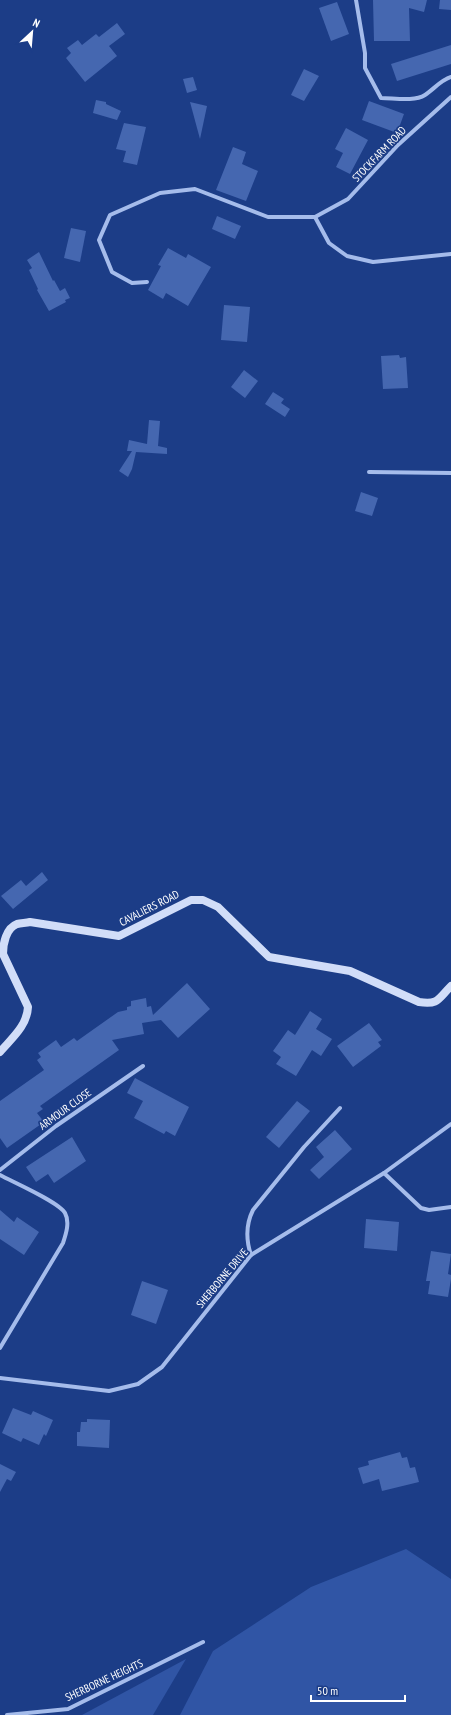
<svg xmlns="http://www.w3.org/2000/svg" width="451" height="1715" font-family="'PT Sans Narrow',sans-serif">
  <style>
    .green { fill: #3055a5 }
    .building { fill: #4567b0 }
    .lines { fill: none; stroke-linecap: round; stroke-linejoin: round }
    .street { stroke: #a5bceb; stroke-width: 4 }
    .secondary { stroke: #d1ddf8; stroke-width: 8 }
    .labels { text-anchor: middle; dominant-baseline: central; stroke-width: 3.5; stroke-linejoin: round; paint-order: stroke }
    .street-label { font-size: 11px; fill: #fff; stroke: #1c3d87 }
  </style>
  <rect width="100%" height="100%" fill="#1c3d87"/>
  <!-- green -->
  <g class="green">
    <path d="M406,1549L451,1579V1715H180L213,1651L311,1587Z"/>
    <path d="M186,1659L153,1715H82Z"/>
  </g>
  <!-- building -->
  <g class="building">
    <path d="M373,0H427L424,12L409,8L410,41H374Z"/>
    <path d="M440,0H451V10L439,9Z"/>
    <path d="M337,2L349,34L331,41L319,8Z"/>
    <path d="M117,23L125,34L109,46L117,56L85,82L66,58L71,53L67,48L78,40L82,45L96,34L99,37Z"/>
    <path d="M451,45V64L397,81L391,64Z"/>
    <path d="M304,69L319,76L304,101L291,95Z"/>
    <path d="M193,77L197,90L187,93L183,79Z"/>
    <path d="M96,100L106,102V104L121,111L117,120L93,113Z"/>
    <path d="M369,101L404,114L397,133L362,120Z"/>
    <path d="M190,102L207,106L200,139Z"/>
    <path d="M124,123L146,127L137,165L123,162L126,151L116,149Z"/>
    <path d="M346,128L368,140L350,174L336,167L343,153L335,149Z"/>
    <path d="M233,147L246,152L242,164L258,171L246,201L216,190Z"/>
    <path d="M217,216L241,226L235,239L212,229Z"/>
    <path d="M71,228L86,231L80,262L64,258Z"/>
    <path d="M168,248L186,258L188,254L211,267L188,306L166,293L163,299L148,290L161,266L158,265Z"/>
    <path d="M39,252L53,281L54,280L60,291L65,288L70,298L65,300L66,302L49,311L37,290L38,289L29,270L32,268L27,260Z"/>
    <path d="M224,305L250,307L247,342L221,340Z"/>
    <path d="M399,355L400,358L406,357L408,388L383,389L381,356Z"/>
    <path d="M244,370L258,381L245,398L231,387Z"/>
    <path d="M273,392L284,399L281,403L290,409L285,417L265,404Z"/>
    <path d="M149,420L160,421L158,446L167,448V454L136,452L132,469L128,477L119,471L132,451H127L129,440L147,444Z"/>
    <path d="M361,492L378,498L372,516L355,511Z"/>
    <path d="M42,872L48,880L13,909L1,896L21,880L26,886Z"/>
    <path d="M187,983L210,1009L178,1038L161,1020L142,1023L144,1034L112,1040L119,1050L40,1106L43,1109L37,1113L44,1122L7,1148L0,1138V1101L44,1070L37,1060L41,1057L38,1053L56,1040L61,1047L74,1038L77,1041L118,1012L127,1010V1007L131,1006V1001L146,998L147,1007L151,1006L153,1015Z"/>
    <path d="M310,1011L322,1019L316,1029L332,1039L321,1056L312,1050L296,1076L276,1064L281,1057L273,1051L288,1030L295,1035Z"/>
    <path d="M369,1023L382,1040L378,1042L381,1046L353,1067L337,1046Z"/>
    <path d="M135,1078L189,1107L175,1136L166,1131L164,1134L134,1118L143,1101L127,1093Z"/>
    <path d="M297,1101L310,1111L279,1148L266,1137Z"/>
    <path d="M335,1130L352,1149L319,1179L310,1170L324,1157L316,1147Z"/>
    <path d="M72,1137L86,1161L54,1183L48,1174L36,1182L26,1167Z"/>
    <path d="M0,1210L14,1222L17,1217L39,1232L24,1255L0,1239Z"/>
    <path d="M366,1219L399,1222L397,1251L364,1248Z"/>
    <path d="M431,1251L451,1254L448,1274L451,1275V1279L448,1297L428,1294L430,1281H426Z"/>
    <path d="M142,1281L168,1290L156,1324L131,1315Z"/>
    <path d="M13,1408L31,1415L33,1411L53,1420L46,1436L44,1434L39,1445L23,1438L21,1442L2,1433Z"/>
    <path d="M87,1419L110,1420L109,1448L77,1446V1432H80L81,1422H87Z"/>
    <path d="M400,1452L402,1458L407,1457L410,1468L415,1467L419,1482L382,1491L379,1479L363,1484L358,1468L369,1465L368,1461Z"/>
    <path d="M0,1464L16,1472L11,1481L7,1479L0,1492Z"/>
  </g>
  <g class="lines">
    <!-- street -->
    <g class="street">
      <path d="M356,0L365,53V68L381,98C394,98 414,102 425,95C434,89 441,80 451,77"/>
      <path d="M315,217L348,199L398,145L451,97"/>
      <path d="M315,217L329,243L347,256L373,262L451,254"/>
      <path d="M147,282L132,283L112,272L99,240L110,215L160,193L195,189L268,217H315"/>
      <path d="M369,472L451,473"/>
      <path d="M0,1170L56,1126L143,1066"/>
      <path d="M384,1173L421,1208L429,1210L451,1207"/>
      <path d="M0,1175C13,1182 59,1202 65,1213C70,1222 66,1234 63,1243L0,1348"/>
      <path d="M251,1255C246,1240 246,1224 253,1210L304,1147L340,1108"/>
      <path d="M0,1378L109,1391L138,1384L162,1367L251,1255L384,1173L451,1124"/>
      <path d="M7,1715L68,1709L203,1642"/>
    </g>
    <!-- secondary -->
    <path class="secondary" d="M0,1052C12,1038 27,1026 28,1007L3,954C3,944 6,928 17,924C21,923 26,923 30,922L119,936L191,900H203L218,907L269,957L350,971L419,1002C439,1005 438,999 451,986"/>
  </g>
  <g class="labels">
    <!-- street labels -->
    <g class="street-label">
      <text transform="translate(379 154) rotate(-46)">STOCKFARM ROAD</text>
      <text transform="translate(149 908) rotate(-27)">CAVALIERS ROAD</text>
      <text transform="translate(65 1109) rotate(-36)">ARMOUR CLOSE</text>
      <text transform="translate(222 1278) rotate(-50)">SHERBORNE DRIVE</text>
      <text transform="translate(104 1680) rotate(-25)">SHERBORNE HEIGHTS</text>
    </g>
  </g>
  <!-- north arrow -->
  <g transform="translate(32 32) rotate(26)" stroke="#1c3d87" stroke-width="3" paint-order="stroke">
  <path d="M0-3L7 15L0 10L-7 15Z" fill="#ffffff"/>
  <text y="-6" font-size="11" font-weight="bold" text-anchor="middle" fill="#ffffff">N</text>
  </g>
  <!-- scale -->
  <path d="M311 1695v6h94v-6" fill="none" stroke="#ffffff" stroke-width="2"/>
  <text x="317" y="1695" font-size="12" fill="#ffffff" stroke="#1c3d87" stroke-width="3" paint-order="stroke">50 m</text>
</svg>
